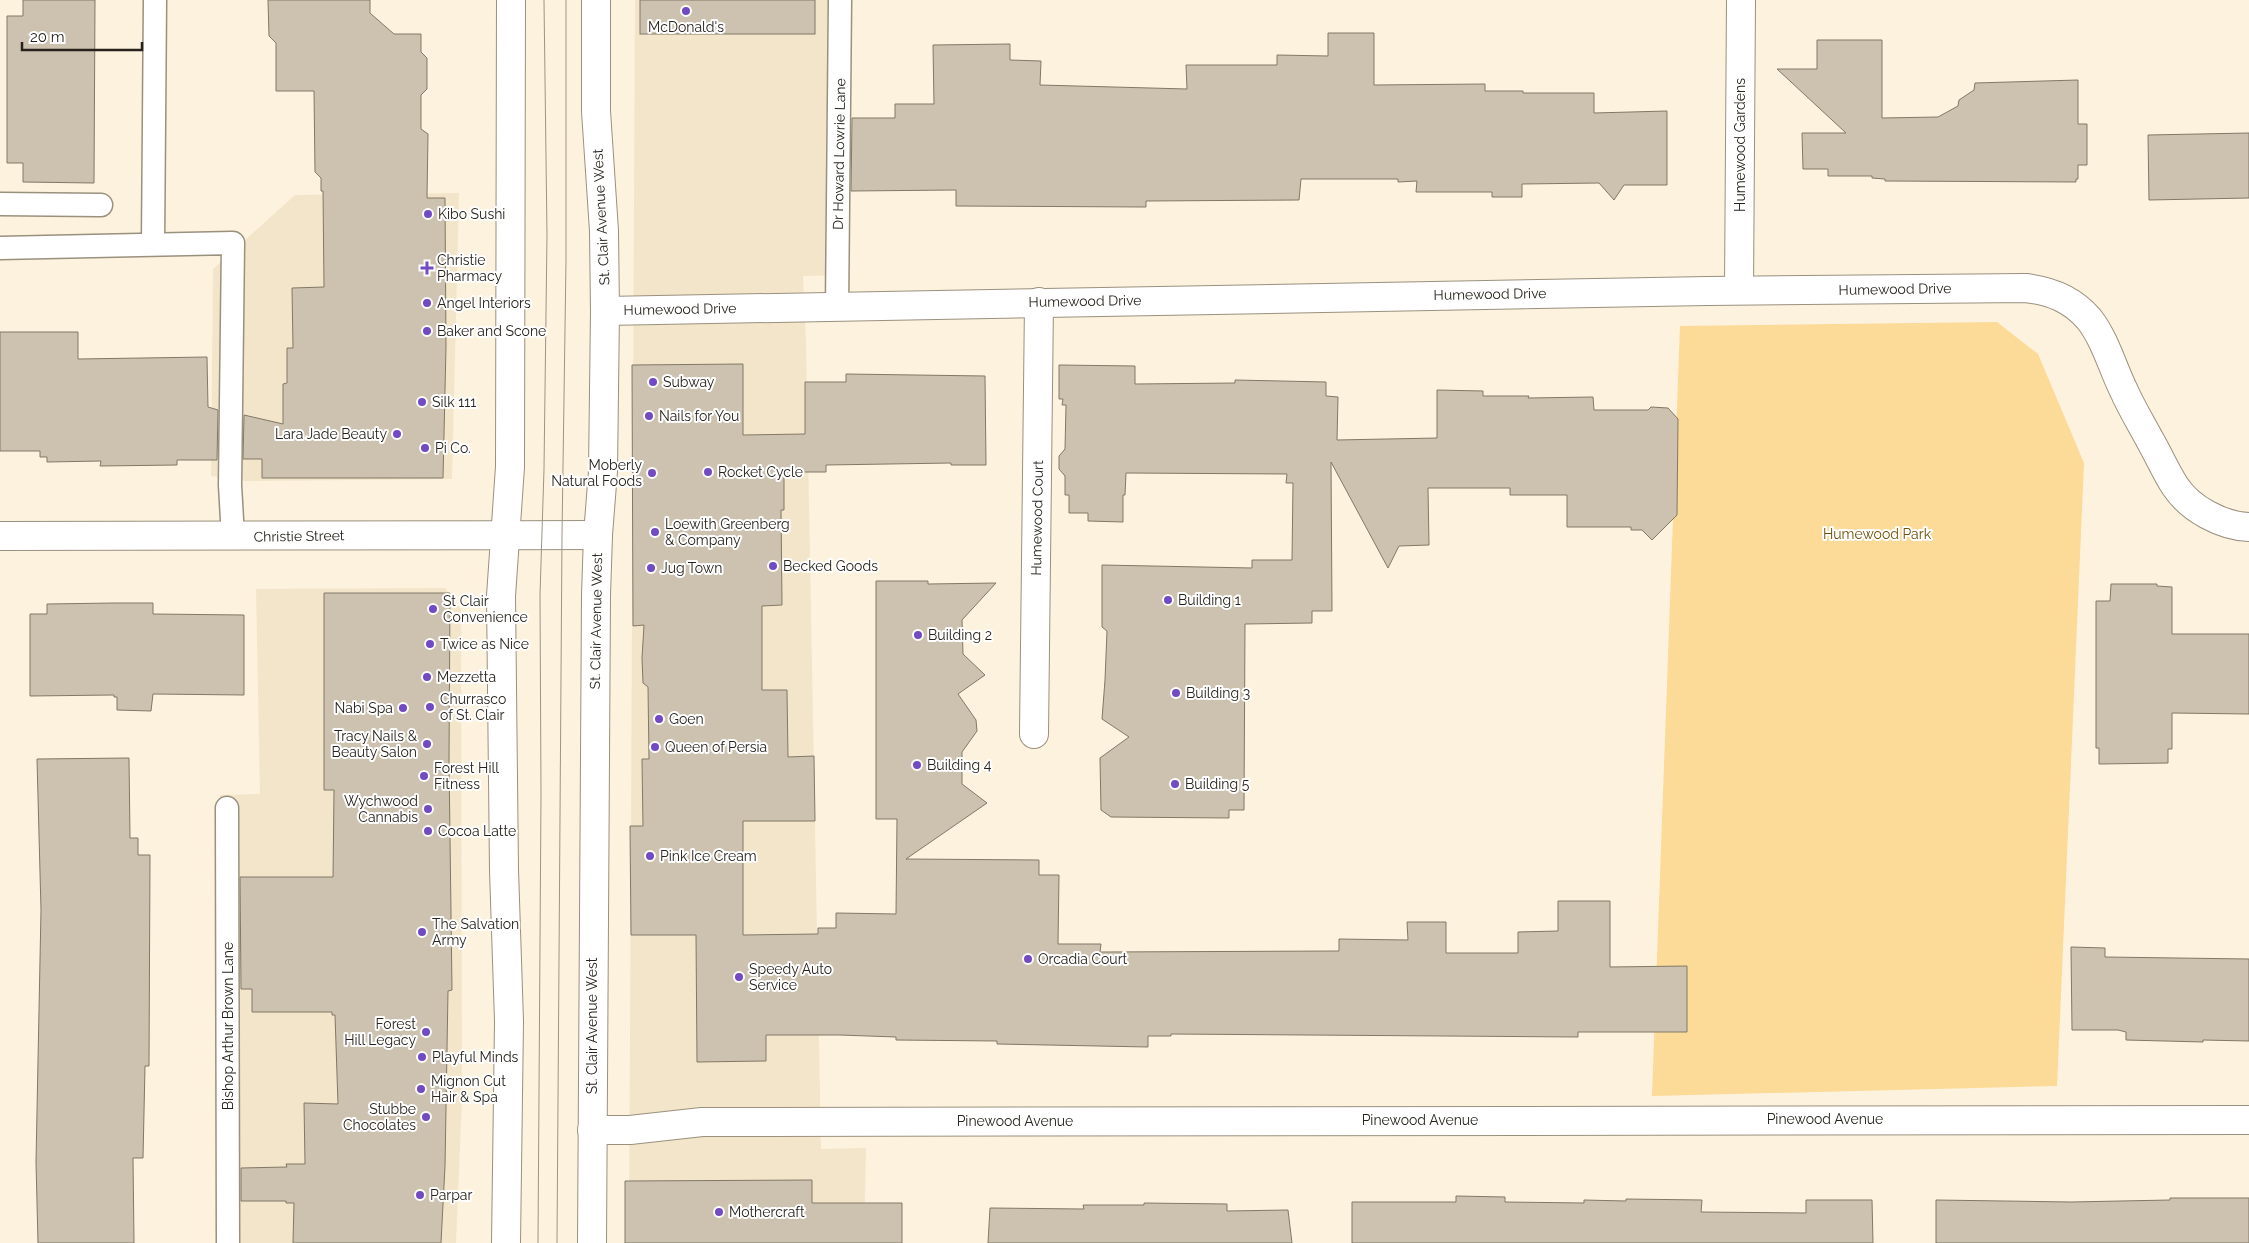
<svg xmlns="http://www.w3.org/2000/svg" width="2249" height="1243" font-family="Raleway,sans-serif">
  <style>
    .built { fill: #f3e5ca }
    .green { fill: #fcda97 }
    .building { fill: #ccc2af; stroke: #817866 }
    .lines { fill: none; stroke-linecap: round; stroke-linejoin: round }
    .service-casing { stroke: #9a907e; stroke-width: 25 }
    .minor-casing { stroke: #9a907e; stroke-width: 30 }
    .tertiary-casing { stroke: #9a907e; stroke-width: 30 }
    .secondary-casing { stroke: #9a907e; stroke-width: 30 }
    .service { stroke: #fff; stroke-width: 22 }
    .minor { stroke: #fff; stroke-width: 28 }
    .tertiary { stroke: #fff; stroke-width: 28 }
    .secondary { stroke: #fff; stroke-width: 28 }
    .tram { stroke: #9c9486; stroke-width: 1 }
    .poi-dot { fill: #724ac3; stroke: #fff; stroke-width: 2 }
    .labels { text-anchor: middle; dominant-baseline: central; stroke-width: 4; stroke-linejoin: round; paint-order: stroke }
    .poi-label { font-size: 14px; fill: #27231c; stroke: #fff; text-anchor: start }
    .street-label { font-size: 14px; fill: #27231c; stroke: #fff }
    .park-label { font-size: 14px; fill: #6e5209; stroke: #fff }
  </style>
  <rect width="100%" height="100%" fill="#fcf2de"/>
  <!-- built -->
  <g class="built">
    <path d="M635,0H850L847,275L803,276L806,343L821,1149L866,1148L864,1243H629Z"/>
    <path d="M459,193L452,479L245,481L211,476L213,269L295,195Z"/>
    <path d="M445,588L461,609L462,1097L456,1243H220V795L260,794L256,589Z"/>
  </g>
  <!-- green -->
  <path class="green" d="M1997,322L2038,354L2084,463L2057,1086L1652,1096L1680,326Z"/>
  <!-- building -->
  <g class="building">
    <path d="M23,0H95L94,183L23,182V163H7V16H23Z"/>
    <path d="M268,0H370V13L394,34H421V52L427,58V89L421,95V129L428,134L427,198H445L446,346L443,478H262V459H243L244,415L283,424V384L287,383V348H293L292,288L324,287L323,191H321V178L315,172L314,91H276V43L269,36Z"/>
    <rect x="640" y="0" width="175" height="34"/>
    <path d="M1328,33H1374V85L1485,84V91H1523V93H1594V113L1667,111V185H1624L1614,200L1599,183L1522,184V197H1492V192H1416L1417,181L1398,182V179H1301L1299,200L1146,201V207L956,206V190L851,191L852,118H895V104H934L933,45L1010,44V60L1041,61L1040,85L1187,89L1186,65H1277V55L1328,56Z"/>
    <path d="M1817,40H1882V118L1938,117L1958,106L1959,100L1974,90L1975,83L2078,80V124H2087V165H2078V179H2076V182L1885,181V179L1872,178V176H1828V169H1803L1802,133H1846L1777,69H1817Z"/>
    <path d="M2249,133V198L2149,200L2148,135Z"/>
    <path d="M0,332H78V359L207,357L208,407L218,410L217,460H177V465L100,466L101,461L47,462V457H40V451H0Z"/>
    <path d="M743,364V435L805,434V382H846V374L985,376L986,465H951V463L826,465V472H784V510H781L782,605L762,606V690H787L788,757L814,756L815,821H743V935L818,934V928H836V913L896,914L897,819H876V581H928V584L996,583L962,620L963,654L985,675L958,694L976,720L977,731L962,752V784L987,803L906,859L1039,860V875H1059L1058,944H1101L1100,952L1339,951V939L1408,940L1407,922H1446V953H1518V932L1558,931V901H1610V967L1687,966V1032H1578V1037L1171,1034V1036H1148V1047L997,1044V1041L896,1040V1037L840,1035H766V1061L697,1062L696,935H631L630,826H643L642,759H649L648,687L643,683L642,658L644,625L633,626L632,365Z"/>
    <path d="M1059,365L1135,366V384L1235,383V380L1326,382V396L1338,397L1337,440L1437,438V390L1483,391V396H1529L1528,398L1593,397L1594,410H1648L1651,407L1668,408L1678,419L1677,515L1652,540L1642,530H1631V527H1567V495H1510V488H1428L1429,545L1399,546L1388,568L1331,462L1332,611H1312V623L1245,624L1244,810H1229V818L1111,817L1101,810L1100,758L1129,737L1102,719L1105,680L1107,631L1102,627V565L1252,568V560H1292L1293,483H1286L1287,474L1126,473L1125,495H1123V522L1088,521V513H1069V495H1065V476L1059,469V456L1065,449L1066,405H1062L1063,399H1059Z"/>
    <path d="M2111,584H2157V586L2172,587V634H2249V714L2172,713V749H2168V763L2099,764V748H2096V601H2110Z"/>
    <path d="M324,593H450L449,760L452,990L448,991L445,1166L441,1243H293L294,1203H286V1201H241V1168L287,1167L286,1164H305L304,1103L338,1104L335,1015H332V1012H252V989H241L240,877H333L334,790H324Z"/>
    <path d="M114,603H153V614L244,615V695L153,694L151,711L117,710V697H114V695L30,696V614H47V604Z"/>
    <path d="M129,758L130,838H138V855H150L149,1066H145L143,1158H133L134,1243H38L36,1162L41,910L37,759Z"/>
    <path d="M2071,947L2105,948V957L2249,959V1041L2203,1040V1042L2126,1040V1032L2118,1030H2072Z"/>
    <path d="M812,1180V1203H902V1243H625V1181Z"/>
    <path d="M1456,1196L1505,1197V1202L1584,1203V1200L1626,1201V1199L1702,1200L1701,1212L1806,1213V1200H1872L1873,1243H1352V1202H1456Z"/>
    <path d="M2170,1198H2249V1243H1936V1200L2071,1202L2170,1200Z"/>
    <path d="M1144,1203L1227,1204V1211L1288,1210L1292,1243H988L990,1208L1084,1209L1083,1205H1144Z"/>
  </g>
  <g class="lines">
    <defs>
      <g id="service">
        <path d="M0,204L101,205"/>
        <path d="M153,244L155,0"/>
        <path d="M0,248L233,243L230,485L233,537"/>
        <path d="M837,308L840,0"/>
        <path d="M227,808L228,1243"/>
      </g>
      <g id="minor">
        <path d="M1739,290L1741,0"/>
        <path d="M605,311L1708,291L2026,288C2051,291 2072,299 2089,319C2105,339 2113,369 2124,391C2132,409 2142,425 2151,442C2159,456 2166,472 2175,486C2190,509 2222,526 2249,527"/>
        <path d="M1034,734L1039,302"/>
        <path d="M592,1130H630L702,1122L2249,1120"/>
      </g>
      <path id="tertiary" d="M0,536L598,535"/>
      <g id="secondary">
        <path d="M506,1243L509,1021L504,870L501,596L510,467L511,0"/>
        <path d="M592,1243L596,595L598,535L603,471L605,311L604,231L596,111V0"/>
      </g>
    </defs>
    <!-- service casing -->
    <use href="#service" class="service-casing"/>
    <!-- minor casing -->
    <use href="#minor" class="minor-casing"/>
    <!-- tertiary casing -->
    <use href="#tertiary" class="tertiary-casing"/>
    <!-- secondary casing -->
    <use href="#secondary" class="secondary-casing"/>
    <!-- service -->
    <use href="#service" class="service"/>
    <!-- minor -->
    <use href="#minor" class="minor"/>
    <!-- tertiary -->
    <use href="#tertiary" class="tertiary"/>
    <!-- secondary -->
    <use href="#secondary" class="secondary"/>
    <!-- tram -->
    <g class="tram">
      <path d="M538,1243L541,794L540,595L544,469L547,235L544,0"/>
      <path d="M557,1243L562,535L566,260V0"/>
    </g>
  </g>
  <!-- markers -->
  <g class="poi-dot">
    <circle cx="686" cy="11" r="5"/>
    <circle cx="428" cy="214" r="5"/>
    <path d="M424.5 260.5h5v5h5v5h-5v5h-5v-5h-5v-5h5z"/>
    <circle cx="427" cy="303" r="5"/>
    <circle cx="427" cy="331" r="5"/>
    <circle cx="653" cy="382" r="5"/>
    <circle cx="422" cy="402" r="5"/>
    <circle cx="649" cy="416" r="5"/>
    <circle cx="397" cy="434" r="5"/>
    <circle cx="425" cy="448" r="5"/>
    <circle cx="708" cy="472" r="5"/>
    <circle cx="652" cy="473" r="5"/>
    <circle cx="655" cy="532" r="5"/>
    <circle cx="773" cy="566" r="5"/>
    <circle cx="651" cy="568" r="5"/>
    <circle cx="1168" cy="600" r="5"/>
    <circle cx="433" cy="609" r="5"/>
    <circle cx="918" cy="635" r="5"/>
    <circle cx="430" cy="644" r="5"/>
    <circle cx="427" cy="677" r="5"/>
    <circle cx="1176" cy="693" r="5"/>
    <circle cx="430" cy="707" r="5"/>
    <circle cx="403" cy="708" r="5"/>
    <circle cx="659" cy="719" r="5"/>
    <circle cx="427" cy="744" r="5"/>
    <circle cx="655" cy="747" r="5"/>
    <circle cx="917" cy="765" r="5"/>
    <circle cx="424" cy="776" r="5"/>
    <circle cx="1175" cy="784" r="5"/>
    <circle cx="428" cy="809" r="5"/>
    <circle cx="428" cy="831" r="5"/>
    <circle cx="650" cy="856" r="5"/>
    <circle cx="422" cy="932" r="5"/>
    <circle cx="1028" cy="959" r="5"/>
    <circle cx="739" cy="977" r="5"/>
    <circle cx="426" cy="1032" r="5"/>
    <circle cx="422" cy="1057" r="5"/>
    <circle cx="421" cy="1089" r="5"/>
    <circle cx="426" cy="1117" r="5"/>
    <circle cx="420" cy="1195" r="5"/>
    <circle cx="719" cy="1212" r="5"/>
  </g>
  <g class="labels">
    <!-- poi labels -->
    <g class="poi-label">
      <text x="686" y="27" text-anchor="middle">McDonald's</text>
      <text x="438" y="214">Kibo Sushi</text>
      <text x="437" y="260">Christie<tspan x="437" dy="16">Pharmacy</tspan></text>
      <text x="437" y="303">Angel Interiors</text>
      <text x="437" y="331">Baker and Scone</text>
      <text x="663" y="382">Subway</text>
      <text x="432" y="402">Silk 111</text>
      <text x="659" y="416">Nails for You</text>
      <text x="387" y="434" text-anchor="end">Lara Jade Beauty</text>
      <text x="435" y="448">Pi Co.</text>
      <text x="642" y="465" text-anchor="end">Moberly<tspan x="642" dy="16">Natural Foods</tspan></text>
      <text x="718" y="472">Rocket Cycle</text>
      <text x="665" y="524">Loewith Greenberg<tspan x="665" dy="16">&amp; Company</tspan></text>
      <text x="783" y="566">Becked Goods</text>
      <text x="661" y="568">Jug Town</text>
      <text x="1178" y="600">Building 1</text>
      <text x="443" y="601">St Clair<tspan x="443" dy="16">Convenience</tspan></text>
      <text x="928" y="635">Building 2</text>
      <text x="440" y="644">Twice as Nice</text>
      <text x="437" y="677">Mezzetta</text>
      <text x="1186" y="693">Building 3</text>
      <text x="440" y="699">Churrasco<tspan x="440" dy="16">of St. Clair</tspan></text>
      <text x="393" y="708" text-anchor="end">Nabi Spa</text>
      <text x="669" y="719">Goen</text>
      <text x="417" y="736" text-anchor="end">Tracy Nails &amp;<tspan x="417" dy="16">Beauty Salon</tspan></text>
      <text x="665" y="747">Queen of Persia</text>
      <text x="927" y="765">Building 4</text>
      <text x="434" y="768">Forest Hill<tspan x="434" dy="16">Fitness</tspan></text>
      <text x="1185" y="784">Building 5</text>
      <text x="418" y="801" text-anchor="end">Wychwood<tspan x="418" dy="16">Cannabis</tspan></text>
      <text x="438" y="831">Cocoa Latte</text>
      <text x="660" y="856">Pink Ice Cream</text>
      <text x="432" y="924">The Salvation<tspan x="432" dy="16">Army</tspan></text>
      <text x="1038" y="959">Orcadia Court</text>
      <text x="749" y="969">Speedy Auto<tspan x="749" dy="16">Service</tspan></text>
      <text x="416" y="1024" text-anchor="end">Forest<tspan x="416" dy="16">Hill Legacy</tspan></text>
      <text x="432" y="1057">Playful Minds</text>
      <text x="431" y="1081">Mignon Cut<tspan x="431" dy="16">Hair &amp; Spa</tspan></text>
      <text x="416" y="1109" text-anchor="end">Stubbe<tspan x="416" dy="16">Chocolates</tspan></text>
      <text x="430" y="1195">Parpar</text>
      <text x="729" y="1212">Mothercraft</text>
    </g>
    <!-- street labels -->
    <g class="street-label">
      <text transform="translate(1740 145) rotate(-90)">Humewood Gardens</text>
      <text transform="translate(839 154) rotate(-89)">Dr Howard Lowrie Lane</text>
      <text transform="translate(601 217) rotate(-93)">St. Clair Avenue West</text>
      <text transform="translate(1895 289) rotate(-1)">Humewood Drive</text>
      <text transform="translate(1490 294) rotate(-1)">Humewood Drive</text>
      <text transform="translate(1085 301) rotate(-1)">Humewood Drive</text>
      <text transform="translate(680 309) rotate(-1)">Humewood Drive</text>
      <text transform="translate(1037 518) rotate(-89)">Humewood Court</text>
      <text transform="translate(299 536) rotate(-1)">Christie Street</text>
      <text transform="translate(596 621) rotate(-89)">St. Clair Avenue West</text>
      <text transform="translate(228 1026) rotate(-90)">Bishop Arthur Brown Lane</text>
      <text transform="translate(592 1026) rotate(-90)">St. Clair Avenue West</text>
      <text x="1825" y="1119">Pinewood Avenue</text>
      <text x="1420" y="1120">Pinewood Avenue</text>
      <text x="1015" y="1121">Pinewood Avenue</text>
    </g>
    <!-- park labels -->
    <g class="park-label">
      <text x="1877" y="534">Humewood Park</text>
    </g>
  </g>
  <!-- scale -->
  <path d="M22 42v8h120v-8" fill="none" stroke="#27231c" stroke-width="2.5"/>
  <text x="30" y="42" font-size="15" fill="#27231c" stroke="#ffffff" stroke-width="4" paint-order="stroke">20 m</text>
</svg>
